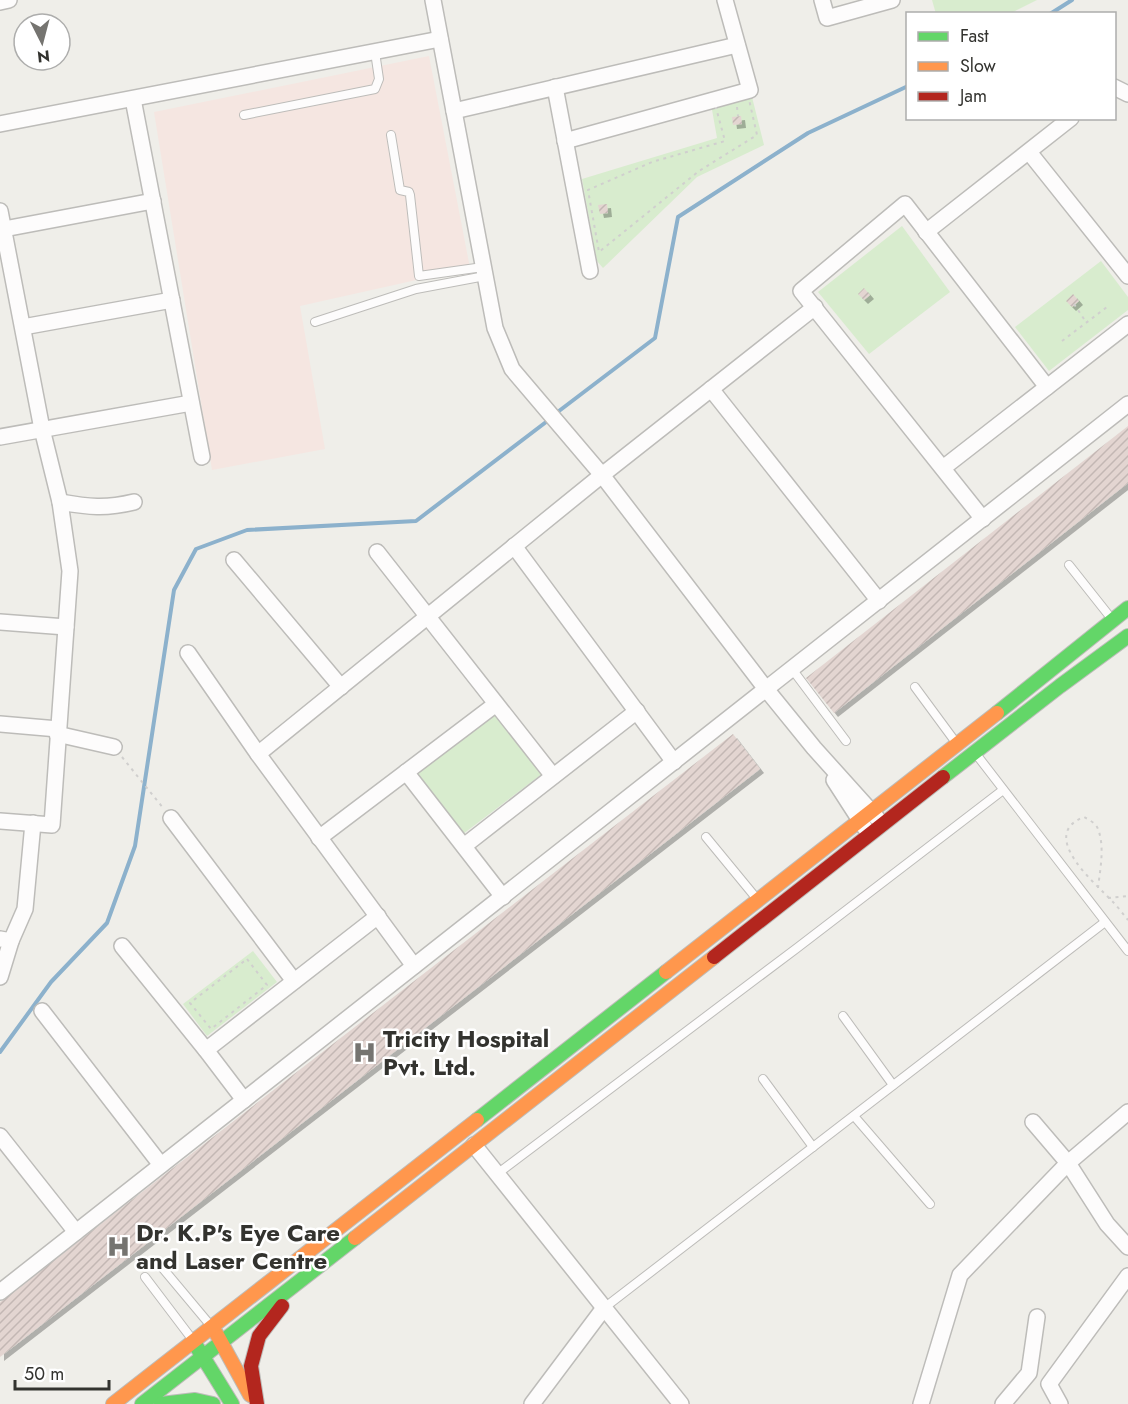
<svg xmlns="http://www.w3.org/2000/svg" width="1128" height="1404" font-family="Jost,sans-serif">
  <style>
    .education { fill: #f5e6e1 }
    .green { fill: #d8ecce }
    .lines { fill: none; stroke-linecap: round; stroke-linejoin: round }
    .stream { stroke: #8cb1cc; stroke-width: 4 }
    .building { fill: url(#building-hatch); filter: url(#shadow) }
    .lane-casing { stroke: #bdbcb9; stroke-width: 10 }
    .street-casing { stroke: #bdbcb9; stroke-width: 18 }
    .fast-casing { stroke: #bdbcb9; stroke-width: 16 }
    .slow-casing { stroke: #bdbcb9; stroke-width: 16 }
    .jam-casing { stroke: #bdbcb9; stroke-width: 16 }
    .path { stroke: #d0cfce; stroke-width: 2; stroke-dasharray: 3 4.5; stroke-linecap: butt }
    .lane { stroke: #fdfcfc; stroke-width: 8 }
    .street { stroke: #fdfcfc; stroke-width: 15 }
    .fast { stroke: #63d668; stroke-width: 14 }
    .slow { stroke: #ff974d; stroke-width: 14 }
    .jam { stroke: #b3261e; stroke-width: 14 }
    .labels { text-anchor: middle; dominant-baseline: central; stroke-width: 5; stroke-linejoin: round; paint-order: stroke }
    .poi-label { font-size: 24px; font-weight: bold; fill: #33332f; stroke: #fff; text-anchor: start }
  </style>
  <defs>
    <pattern id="building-hatch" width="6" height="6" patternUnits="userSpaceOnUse" patternTransform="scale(1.5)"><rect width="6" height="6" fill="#e3d5d1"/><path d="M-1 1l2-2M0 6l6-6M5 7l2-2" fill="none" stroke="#c3b7b4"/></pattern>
    <filter id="shadow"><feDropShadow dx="4" dy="4" stdDeviation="0" flood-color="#0004"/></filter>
  </defs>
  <rect width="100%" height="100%" fill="#efeee9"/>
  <!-- education -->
  <path class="education" d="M429,56L470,268L300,306L325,449L212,470L154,112Z"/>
  <!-- green -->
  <g class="green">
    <path d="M932,0H1037L1011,13L936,14Z"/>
    <path d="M751,93L764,145L697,177L603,268L597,261L582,179L717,138L711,104Z"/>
    <path d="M902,226L950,292L869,354L818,292Z"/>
    <path d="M1101,261L1128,297V310L1049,371L1015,327Z"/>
    <path d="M494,712L542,774L463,834L415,772Z"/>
    <path d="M253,951L277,982L207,1036L183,1004Z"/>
  </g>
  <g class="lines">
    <!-- stream -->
    <g class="stream">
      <path d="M1050,14L1072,0"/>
      <path d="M555,414L655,338L678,217L808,133L908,86"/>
      <path d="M0,1052L51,982L107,923L135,846L174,590L196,549L247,530L416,521L550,419"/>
    </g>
  </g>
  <!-- building -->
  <g class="building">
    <path d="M741,116L742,124L733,125L732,117Z"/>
    <path d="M607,204L608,213L600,214L598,205Z"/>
    <path d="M864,288L870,295L864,300L858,294Z"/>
    <path d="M1073,294L1079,301L1072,307L1066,301Z"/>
    <path d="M1128,426V483L834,713L806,678Z"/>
    <path d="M733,734L760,769L0,1357V1302Z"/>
  </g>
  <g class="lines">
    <defs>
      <g id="lane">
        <path d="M244,115L375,89L379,79L375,52"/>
        <path d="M391,135L400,190L409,192L410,195L419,276L483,267"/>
        <path d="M315,322L416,289L485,276"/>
        <path d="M1069,565L1111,618"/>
        <path d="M792,669L846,741"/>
        <path d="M915,687L957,744"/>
        <path d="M976,754L1128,951"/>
        <path d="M706,837L757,899"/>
        <path d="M843,1016L893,1085"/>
        <path d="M763,1079L813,1147"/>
        <path d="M854,1116L930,1204"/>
        <path d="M497,1174L797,948L1003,790"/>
        <path d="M160,1265L211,1326"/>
        <path d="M145,1277L192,1339"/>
        <path d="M604,1308L1105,922"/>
      </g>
      <g id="street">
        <path d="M433,0L495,328L512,369L602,475L766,689L814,748L877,818"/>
        <path d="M822,0L827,18L892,0"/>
        <path d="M0,2L9,0"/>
        <path d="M555,87L590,271"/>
        <path d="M1114,87L1128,94"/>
        <path d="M133,99L202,457"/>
        <path d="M454,111L737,45"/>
        <path d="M0,124L440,39"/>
        <path d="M565,141L750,90L725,0"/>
        <path d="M1029,152L1128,276"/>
        <path d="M0,211L42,429L60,502L70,571L52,825L0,821"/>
        <path d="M4,229L153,201"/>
        <path d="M926,232L1071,118"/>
        <path d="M23,327L172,300"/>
        <path d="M711,389L879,601"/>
        <path d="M0,437L191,403"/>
        <path d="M943,468L1128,324"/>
        <path d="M60,502C89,507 105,509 134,502"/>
        <path d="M983,519L801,291L905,204L1047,387"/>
        <path d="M514,546L674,762"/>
        <path d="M377,552L553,776"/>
        <path d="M234,560L341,687"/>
        <path d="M0,622L66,627"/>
        <path d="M188,653L258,754L414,966"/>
        <path d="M0,724L58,729"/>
        <path d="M57,734L114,747"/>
        <path d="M258,754L602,475L815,307"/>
        <path d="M406,772L503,897"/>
        <path d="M834,780L865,828"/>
        <path d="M171,818L294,981"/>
        <path d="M319,838L496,704"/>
        <path d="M464,846L637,711"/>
        <path d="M0,939L11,941L0,977"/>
        <path d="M11,941L25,909L33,823"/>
        <path d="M122,946L206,1050L244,1100"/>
        <path d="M42,1011L161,1165"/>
        <path d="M206,1050L378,916"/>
        <path d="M1033,1122L1068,1163L1128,1112"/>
        <path d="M0,1136L76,1232"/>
        <path d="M474,1145L681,1404"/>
        <path d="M0,1292L1128,404"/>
        <path d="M532,1404L604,1308"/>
        <path d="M921,1404L960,1275L1068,1163L1107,1224L1128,1247"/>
        <path d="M1003,1404L1029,1373L1037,1317"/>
        <path d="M1060,1404L1049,1384L1128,1276"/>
      </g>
      <g id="fast">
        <path d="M997,713L1128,608"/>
        <path d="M943,777L1060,686L1128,636"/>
        <path d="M477,1120L666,972"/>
        <path d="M195,1344L232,1404"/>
        <path d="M142,1404L355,1238"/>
        <path d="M161,1404L195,1400L213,1404"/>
      </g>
      <g id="slow">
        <path d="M666,972L997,713"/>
        <path d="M355,1238L714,957"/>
        <path d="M216,1333L250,1395"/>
        <path d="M113,1404L477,1120"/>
      </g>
      <g id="jam">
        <path d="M714,957L943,777"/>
        <path d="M257,1404L251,1366L259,1336L282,1306"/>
      </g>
    </defs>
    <!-- lane casing -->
    <use href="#lane" class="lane-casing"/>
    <!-- street casing -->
    <use href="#street" class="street-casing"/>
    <!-- fast casing -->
    <use href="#fast" class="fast-casing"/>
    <!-- slow casing -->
    <use href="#slow" class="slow-casing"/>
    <!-- jam casing -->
    <use href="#jam" class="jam-casing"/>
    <!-- path -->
    <g class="path">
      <path d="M748,95L757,135L699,171L599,252L588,190L652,162L725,141L715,104Z"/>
      <path d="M737,107L738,116"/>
      <path d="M1074,304L1086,322"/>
      <path d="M1062,341L1107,307"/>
      <path d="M122,757L164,809"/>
      <path d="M1098,888C1100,870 1105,847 1098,829C1096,823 1089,820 1084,817C1037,835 1096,884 1113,902C1118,907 1123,914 1128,920"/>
      <path d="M1108,898L1128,896"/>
      <path d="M247,959L267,985L211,1029L190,1003Z"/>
    </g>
    <!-- lane -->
    <use href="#lane" class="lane"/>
    <!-- street -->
    <use href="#street" class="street"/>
    <!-- fast -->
    <use href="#fast" class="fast"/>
    <!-- slow -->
    <use href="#slow" class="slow"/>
    <!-- jam -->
    <use href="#jam" class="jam"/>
  </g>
  <!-- icons -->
  <defs>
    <symbol id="hospital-bare" viewBox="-9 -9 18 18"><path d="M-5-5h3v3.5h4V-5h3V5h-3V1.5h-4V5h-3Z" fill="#757470" stroke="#fff" stroke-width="2.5" paint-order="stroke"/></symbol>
  </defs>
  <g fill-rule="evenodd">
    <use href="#hospital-bare" x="348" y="1036" width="33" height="33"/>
    <use href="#hospital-bare" x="102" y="1230" width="33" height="33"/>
  </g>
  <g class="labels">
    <!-- poi labels -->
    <g class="poi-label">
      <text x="383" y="1038">Tricity Hospital<tspan x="383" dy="28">Pvt. Ltd.</tspan></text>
      <text x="136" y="1232">Dr. K.P's Eye Care<tspan x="136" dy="28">and Laser Centre</tspan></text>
    </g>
  </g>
  <!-- legend -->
  <rect x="906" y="12" width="210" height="108" fill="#ffffff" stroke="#adadac" stroke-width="1.5"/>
  <rect x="918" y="32" width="30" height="9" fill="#63d668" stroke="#adadac" stroke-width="1.5"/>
  <text x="960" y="42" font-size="18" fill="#33332f">Fast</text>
  <rect x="918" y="62" width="30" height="9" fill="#ff974d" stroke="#adadac" stroke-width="1.5"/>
  <text x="960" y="72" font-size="18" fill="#33332f">Slow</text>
  <rect x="918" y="92" width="30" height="9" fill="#b3261e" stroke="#adadac" stroke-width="1.5"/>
  <text x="960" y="102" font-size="18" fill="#33332f">Jam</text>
  <!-- north arrow -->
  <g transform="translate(42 42) rotate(174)"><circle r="28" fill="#ffffff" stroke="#adadac" stroke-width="1.5"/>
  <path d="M0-4.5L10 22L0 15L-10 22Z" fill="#757470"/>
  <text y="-9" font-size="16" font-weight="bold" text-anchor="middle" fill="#33332f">N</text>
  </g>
  <!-- scale -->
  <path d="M15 1380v9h94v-9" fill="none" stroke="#33332f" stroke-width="3"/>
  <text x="24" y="1380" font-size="18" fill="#33332f" stroke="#ffffff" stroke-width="4.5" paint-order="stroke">50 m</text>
</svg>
